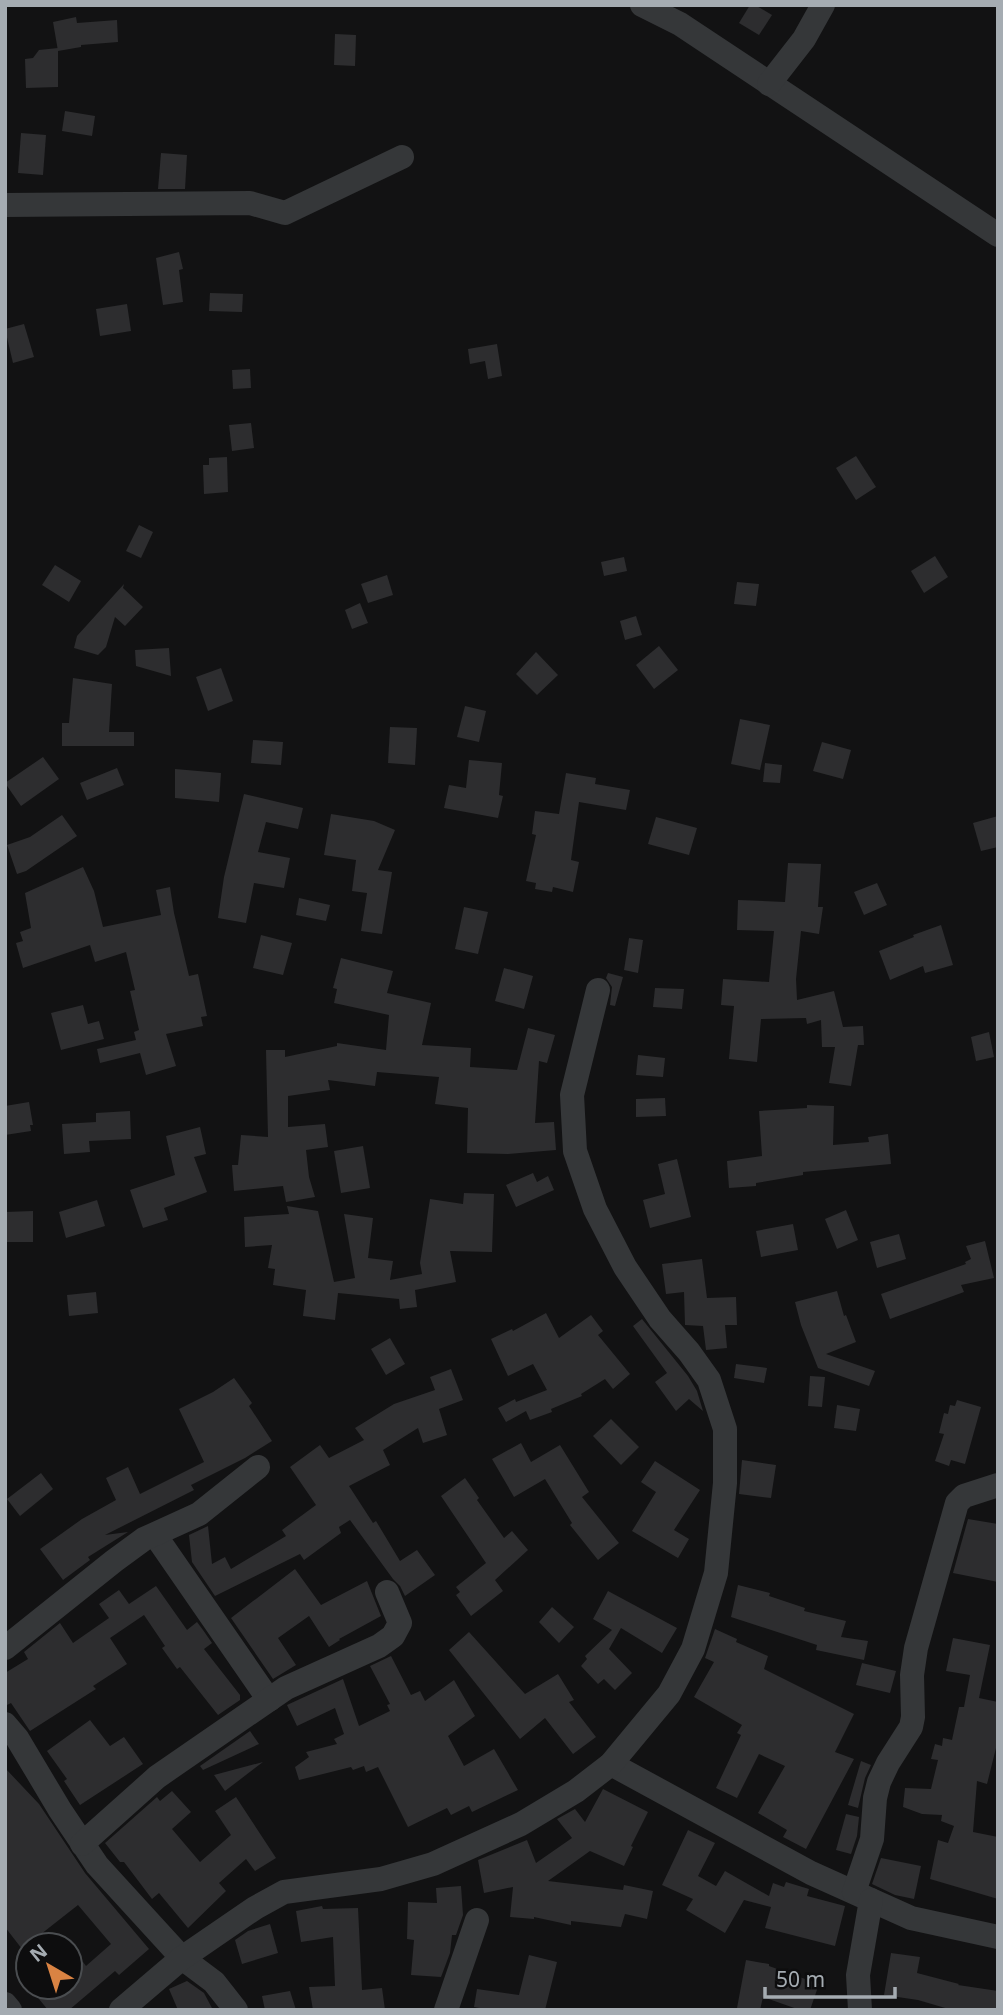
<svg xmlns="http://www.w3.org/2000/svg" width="1003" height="2015" font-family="'Noto Sans',sans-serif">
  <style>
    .building { fill: #2d2d2f }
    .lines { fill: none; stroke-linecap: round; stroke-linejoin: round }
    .minor { stroke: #353739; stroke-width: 24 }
  </style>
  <rect width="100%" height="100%" fill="#121213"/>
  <!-- building -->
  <g class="building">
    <path d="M750,5H755L772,15L759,35L739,23Z"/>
    <path d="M76,17L77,23L117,20L118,42L81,45V47L58,51L53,22Z"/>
    <path d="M335,34L356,35L355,66L334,65Z"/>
    <path d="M58,48V87L26,88L25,59L33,58L39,50Z"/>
    <path d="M65,111L95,116L92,136L62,131Z"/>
    <path d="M21,133L46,135L43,175L18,173Z"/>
    <path d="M161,153L187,155L185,189H158Z"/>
    <path d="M179,252L183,269L179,270L183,302L163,305L156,258Z"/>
    <path d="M210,293L243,294L242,312L209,311Z"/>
    <path d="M127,304L131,331L100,336L96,309Z"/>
    <path d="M24,324L34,357L13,363L5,329Z"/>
    <path d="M497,344L502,376L488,379L485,361L470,364L468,349Z"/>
    <path d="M250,369L251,388L233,389L232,370Z"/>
    <path d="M251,423L254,448L232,451L229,425Z"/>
    <path d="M856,456L876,487L856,500L836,468Z"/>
    <path d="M227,457L228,492L204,494L203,465H209V458Z"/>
    <path d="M139,525L153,532L141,558L126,551Z"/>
    <path d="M935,556L948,577L924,593L911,571Z"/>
    <path d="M624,557L627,571L604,576L601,562Z"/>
    <path d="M55,565L81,581L69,602L42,585Z"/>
    <path d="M387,575L393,595L368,603L361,584Z"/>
    <path d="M737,582L759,584L756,606L734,604Z"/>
    <path d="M124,584L123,588L143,607L125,626L115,617L106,647L98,655L74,648L77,636Z"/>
    <path d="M360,603L368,623L352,629L345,610Z"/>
    <path d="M636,616L642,635L625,640L620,621Z"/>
    <path d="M659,646L678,670L654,689L636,665Z"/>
    <path d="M169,648L171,676L136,666L135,650Z"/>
    <path d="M536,652L558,675L537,695L516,674Z"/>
    <path d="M221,668L233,701L208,711L196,677Z"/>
    <path d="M73,678L112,684L109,732H134V746H62V723H69Z"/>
    <path d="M465,706L486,711L479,742L457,737Z"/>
    <path d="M740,719L770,725L760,770L731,764Z"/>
    <path d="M390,727L417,728L415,765L388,763Z"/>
    <path d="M253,740L283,742L281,765L251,763Z"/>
    <path d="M822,742L851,750L843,779L813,771Z"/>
    <path d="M43,757L59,779L21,806L5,783Z"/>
    <path d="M469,760L502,763L499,795L503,796L498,818L444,808L449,785L466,788Z"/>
    <path d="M765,763L782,765L780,783L763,782Z"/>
    <path d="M117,768L124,785L87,800L80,783Z"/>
    <path d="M175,769L221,773L219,802L175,798Z"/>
    <path d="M566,773L596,778L595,784L630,790L626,810L579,802L571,860L579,862L573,892L553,887L552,892L535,889L536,883L526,881L536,835L532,834L535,811L559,814Z"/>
    <path d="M244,794L303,808L298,829L266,822L258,852L290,858L284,888L254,883L246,923L218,918L224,877Z"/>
    <path d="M331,814L374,821L395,830L378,870L392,872L382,934L361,931L367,893L352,891L356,860L324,855Z"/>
    <path d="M62,815L77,836L26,871L17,874L7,845L30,837Z"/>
    <path d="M998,816V847L981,851L973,823Z"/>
    <path d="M656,817L697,828L689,855L648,844Z"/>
    <path d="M788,863L821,864L818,907H823L819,934L801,931L796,979L797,1000L834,991L843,1027L863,1026L864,1045H858L851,1086L829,1083L835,1047H822L821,1020L807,1024L806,1018L761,1019L757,1062L729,1059L734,1006L721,1005L723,979L769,982L774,931L737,930L738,900L785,902Z"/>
    <path d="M83,867L94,891L103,927L161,915L156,890L170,887L174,913L189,976L198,974L207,1016L201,1017L203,1026L166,1034L176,1066L146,1075L140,1053L100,1063L97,1049L136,1040L134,1032L139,1030L130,991L135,990L126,952L95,962L90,945L23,968L16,943L23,941L20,932L31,928L25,893Z"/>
    <path d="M877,883L887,905L864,915L854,892Z"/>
    <path d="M299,898L330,905L326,921L296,915Z"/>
    <path d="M464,907L488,912L478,954L455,949Z"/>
    <path d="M941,925L953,965L925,973L923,966L890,980L879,951L914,937L913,935Z"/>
    <path d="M261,935L292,943L283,975L253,968Z"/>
    <path d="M629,938L643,940L638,973L624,970Z"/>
    <path d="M341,958L393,971L387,993L431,1003L422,1045L471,1048L470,1067L517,1070L528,1028L555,1035L547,1063L539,1061L535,1123L554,1122L556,1150L508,1154L467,1153L468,1108L435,1104L439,1077L377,1072L375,1086L328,1080L330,1090L288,1096V1127L325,1124L328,1147L306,1150L309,1177L315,1197L286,1202L283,1186L234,1191L232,1165H238L241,1135L268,1137L266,1050H285V1057L337,1046V1043L386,1050L389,1015L334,1003L337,989L333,988Z"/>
    <path d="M504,968L533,976L524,1009L495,1001Z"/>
    <path d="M608,973L623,977L615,1006L610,1005L612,987L606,978Z"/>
    <path d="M655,988L684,989L682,1009L653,1007Z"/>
    <path d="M83,1005L88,1024L99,1021L104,1039L61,1050L51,1013Z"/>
    <path d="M989,1032L994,1057L976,1061L971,1037Z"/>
    <path d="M638,1055L665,1058L663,1077L636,1075Z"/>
    <path d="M665,1098L666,1116L636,1117V1099Z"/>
    <path d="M29,1102L33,1125H30L31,1131L5,1135V1106Z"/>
    <path d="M807,1105L834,1106L833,1145L869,1142L868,1137L888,1134L891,1164L803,1172V1175L756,1183V1186L729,1188L727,1161L762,1156L759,1111L807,1108Z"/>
    <path d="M130,1111L131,1139L89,1141L90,1152L64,1154L62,1124L96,1122V1113Z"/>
    <path d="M200,1127L206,1154L194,1157L207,1192L164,1208L168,1220L143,1228L130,1190L175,1175L166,1136Z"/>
    <path d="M363,1146L370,1188L341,1193L334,1151Z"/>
    <path d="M677,1159L691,1217L650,1228L643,1200L665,1194L658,1164Z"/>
    <path d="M533,1173L537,1182L548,1176L554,1190L516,1207L506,1185Z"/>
    <path d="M464,1193L494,1194L492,1252L450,1251L456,1282L415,1290L417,1307L400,1309L399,1299L338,1293L335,1320L303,1316L306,1290L273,1285L275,1269L268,1268L272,1245L245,1247L244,1217L289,1214L287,1206L318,1211L334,1282L355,1278L344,1214L373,1218L368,1258L393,1261L390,1280L422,1274L420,1263L430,1199L463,1204Z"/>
    <path d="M97,1200L105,1226L66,1238L59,1212Z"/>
    <path d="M846,1210L858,1240L837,1249L825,1219Z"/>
    <path d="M33,1211V1242H5V1212Z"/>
    <path d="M793,1224L798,1250L761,1257L756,1231Z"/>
    <path d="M899,1234L906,1259L877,1268L870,1242Z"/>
    <path d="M985,1241L994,1278L961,1285L964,1292L890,1319L881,1294L966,1264L965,1262L971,1259L966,1246Z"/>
    <path d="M702,1259L707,1298L736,1297L737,1325H725L727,1348L706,1350L703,1326L685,1325L684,1292L666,1294L662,1264Z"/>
    <path d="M837,1291L844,1316L846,1315L856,1342L826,1354L875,1371L869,1386L818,1368L801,1325L795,1302Z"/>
    <path d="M96,1292L98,1313L69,1316L67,1295Z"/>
    <path d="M546,1313L559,1338L591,1315L603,1331L598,1335L630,1374L613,1389L605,1379L581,1394L582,1396L551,1409L552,1412L530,1420L526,1411L506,1422L498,1408L515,1399L516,1402L547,1390L533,1364L508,1376L491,1339L512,1329L513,1331Z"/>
    <path d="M642,1319L688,1376L697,1391L703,1411L689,1399L676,1411L655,1382L667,1373L633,1326Z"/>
    <path d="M390,1338L405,1364L386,1375L371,1349Z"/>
    <path d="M736,1364L767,1368L764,1383L734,1378Z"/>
    <path d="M451,1369L463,1400L439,1409L447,1435L423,1443L418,1428L383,1450L390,1465L349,1486L373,1523L376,1521L400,1561L417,1550L435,1575L405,1596L400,1586L393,1579L350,1520L339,1527L341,1533L304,1560L300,1554L215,1596L192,1562L189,1535L208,1526L212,1564L225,1557L231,1569L286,1536L282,1530L316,1505L290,1467L320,1445L329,1458L364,1440L355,1428L394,1404L435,1390L430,1377Z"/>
    <path d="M810,1376L825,1377L822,1407L808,1406Z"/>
    <path d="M234,1378L252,1403L249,1406L272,1441L245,1458L191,1485L194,1490L105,1535L128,1532L88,1557L90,1560L63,1580L40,1549L82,1519L116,1500L106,1478L128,1467L140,1494L204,1462L179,1409L213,1392Z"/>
    <path d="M957,1400L981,1407L965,1464L951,1460L949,1466L935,1461L944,1434L939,1433L944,1413L948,1414L950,1405L955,1406Z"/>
    <path d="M837,1405L860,1409L856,1431L834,1428Z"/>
    <path d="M611,1419L639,1447L621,1465L593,1436Z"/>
    <path d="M521,1443L531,1462L560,1445L589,1492L582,1497L619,1543L598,1560L570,1525L572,1523L545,1479L514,1497L492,1459Z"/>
    <path d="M742,1460L776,1465L771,1498L739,1494Z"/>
    <path d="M655,1461L700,1490L674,1530L689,1539L678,1558L632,1531L656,1492L641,1482Z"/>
    <path d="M41,1473L53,1489L20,1516L7,1499Z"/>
    <path d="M465,1478L479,1498L477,1500L504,1538L512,1531L528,1550L495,1580L503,1591L471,1616L456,1595L460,1592L456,1587L486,1563L441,1496Z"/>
    <path d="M968,1519L998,1524V1582L953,1573Z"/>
    <path d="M295,1569L321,1605L367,1581L381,1616L339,1639L340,1640L329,1647L309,1616L278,1638L296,1665L273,1679L231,1618Z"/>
    <path d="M738,1585L770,1593L769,1596L805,1608L804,1611L846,1621L841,1637L868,1641L864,1660L816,1650L817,1645L731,1617Z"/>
    <path d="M156,1586L187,1630L197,1622L203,1630L212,1643L204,1649L240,1695V1700L218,1715L180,1667L177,1669L162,1648L165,1646L144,1615L110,1638L127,1664L93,1686L96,1689L30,1731L11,1703L5,1706V1673L28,1659L24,1652L60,1623L73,1643L109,1618L99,1604L119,1590L129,1604Z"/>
    <path d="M608,1591L677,1628L662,1653L621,1628L609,1649L632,1673L615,1690L604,1679L598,1684L581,1666L587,1659L585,1656L612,1630L593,1619Z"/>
    <path d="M552,1607L574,1627L559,1643L539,1622Z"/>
    <path d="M715,1629L737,1639L736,1642L768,1656L764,1669L854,1714L835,1752L854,1759L806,1849L783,1837L787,1830L758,1813L785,1766L759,1754L737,1798L716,1788L741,1735L737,1733L742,1725L694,1697L714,1662L705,1658Z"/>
    <path d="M469,1632L525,1694L558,1674L574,1700L569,1702L596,1737L573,1754L545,1718L520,1739L449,1650Z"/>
    <path d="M953,1638L990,1645L979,1698L998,1702V1740L987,1784L977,1781L973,1832L998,1837V1899L930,1879L938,1840L948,1843L954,1826L941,1821L942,1815L922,1814L903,1807L905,1788L931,1789L938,1760L931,1759L935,1744L942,1746L943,1738L952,1740L959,1707H964L970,1675L946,1671Z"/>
    <path d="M391,1656L411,1695L420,1691L425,1701L454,1680L475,1716L448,1736L464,1766L494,1749L518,1790L472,1812L469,1806L451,1815L447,1808L408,1827L378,1767L366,1772L364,1766L353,1770L351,1767L299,1780L295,1767L309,1757L306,1752L337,1744L334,1739L344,1734L335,1708L297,1726L287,1705L343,1679L359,1726L390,1711L387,1705L390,1704L370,1666Z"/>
    <path d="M862,1663L896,1671L890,1693L856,1685Z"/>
    <path d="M90,1720L110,1746L124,1737L143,1764L80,1805L64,1781L67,1779L47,1751Z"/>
    <path d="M250,1731L259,1744L203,1770L200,1766Z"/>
    <path d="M861,1761L871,1765L865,1778L858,1808L848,1805Z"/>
    <path d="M263,1762L225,1791L214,1775Z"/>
    <path d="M5,1768L39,1804L85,1873L149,1949L119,1975L115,1971L69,2010H48L39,1999L54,1987H70V1973L83,1962L86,1966L111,1944L78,1905L22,1949L5,1927Z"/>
    <path d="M603,1789L648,1812L631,1846L633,1847L624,1866L590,1851L548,1881L623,1890L624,1885L653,1891L647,1919L625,1914L621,1927L571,1921V1925L534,1917V1919L510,1917L513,1887L484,1893L478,1860L527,1840L536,1863L572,1838L557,1819L575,1809L585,1822Z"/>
    <path d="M172,1791L191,1812L172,1829L200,1862L231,1835L215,1811L236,1797L276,1858L255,1871L246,1859L219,1883L226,1891L188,1928L159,1893L152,1899L124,1862H120L105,1843L157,1797L160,1801Z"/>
    <path d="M846,1814L859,1817L857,1836L851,1854L836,1850Z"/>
    <path d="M688,1830L715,1843L698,1876L716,1886L725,1871L769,1896L773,1883L784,1887L786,1882L809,1889L807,1896L845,1906L835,1946L765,1928L771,1907L744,1900L725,1933L686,1910L693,1899L662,1885Z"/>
    <path d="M881,1858L921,1866L914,1899L895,1895L872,1884Z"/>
    <path d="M461,1886L463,1915L456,1935H452L450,1953L441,1977L411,1975L414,1940L407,1939L408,1902L437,1903L436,1888Z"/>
    <path d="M322,1906L323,1909L358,1908L362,1990L382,1988L385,2010H313L309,1987L335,1986L333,1937L301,1942L296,1911Z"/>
    <path d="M270,1924L278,1953L242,1964L235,1940L248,1931Z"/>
    <path d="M891,1953L920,1957L917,1973L959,1984L958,1985L998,1991V2010H952L918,2000L884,1995Z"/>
    <path d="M529,1955L557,1962L545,2010H490L474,2007L477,1989L519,1995Z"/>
    <path d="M746,1960L769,1964V1966L819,1984L810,2010H800L763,1997L760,2010L737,2008Z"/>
    <path d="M187,1981L204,1993L213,2010H178L169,1989Z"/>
    <path d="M290,1991L296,2010H265L262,1996Z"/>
  </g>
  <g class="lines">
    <!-- minor -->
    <g class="minor">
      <path d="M642,5L680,24L998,235"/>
      <path d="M769,84L804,39L823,5"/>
      <path d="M5,205L250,203L285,213L402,157"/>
      <path d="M155,1535L269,1700"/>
      <path d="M5,1648L114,1561L144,1539L199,1514L258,1467"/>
      <path d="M5,1724L17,1738L60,1810L97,1865L182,1958L214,1982L236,2010"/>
      <path d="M611,1764L811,1873L911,1918L998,1937"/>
      <path d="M82,1844L157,1777L286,1688L379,1646L393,1636L400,1623L387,1592"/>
      <path d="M854,1892L872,1839L875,1798L879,1782L888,1763L911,1727L913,1717L912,1675L916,1648L957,1503L964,1496L998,1485"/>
      <path d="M5,2004L10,2010"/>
      <path d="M121,2010L182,1958L255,1908L284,1892L381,1879L433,1864L521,1824L576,1791L611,1764L669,1694L693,1649L716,1573L725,1483V1429L709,1380L689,1352L660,1319L625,1267L595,1209L575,1151L572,1095L598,990"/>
      <path d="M446,2010L477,1920"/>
      <path d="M860,2010L858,1975L871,1900"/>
    </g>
  </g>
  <!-- border -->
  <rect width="1003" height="2015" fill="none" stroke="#a5acb2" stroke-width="14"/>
  <!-- north arrow -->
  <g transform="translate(49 1966) rotate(321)"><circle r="33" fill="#0d0d0e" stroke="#4a4d50" stroke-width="2"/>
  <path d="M0-5L12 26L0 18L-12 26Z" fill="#d98343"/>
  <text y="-10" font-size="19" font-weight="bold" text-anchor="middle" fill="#a5acb2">N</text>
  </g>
  <!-- scale -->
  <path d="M765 1987v10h130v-10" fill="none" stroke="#a5acb2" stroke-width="3.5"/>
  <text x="776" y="1987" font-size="21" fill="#a5acb2" stroke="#0d0d0e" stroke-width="5" paint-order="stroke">50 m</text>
</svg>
